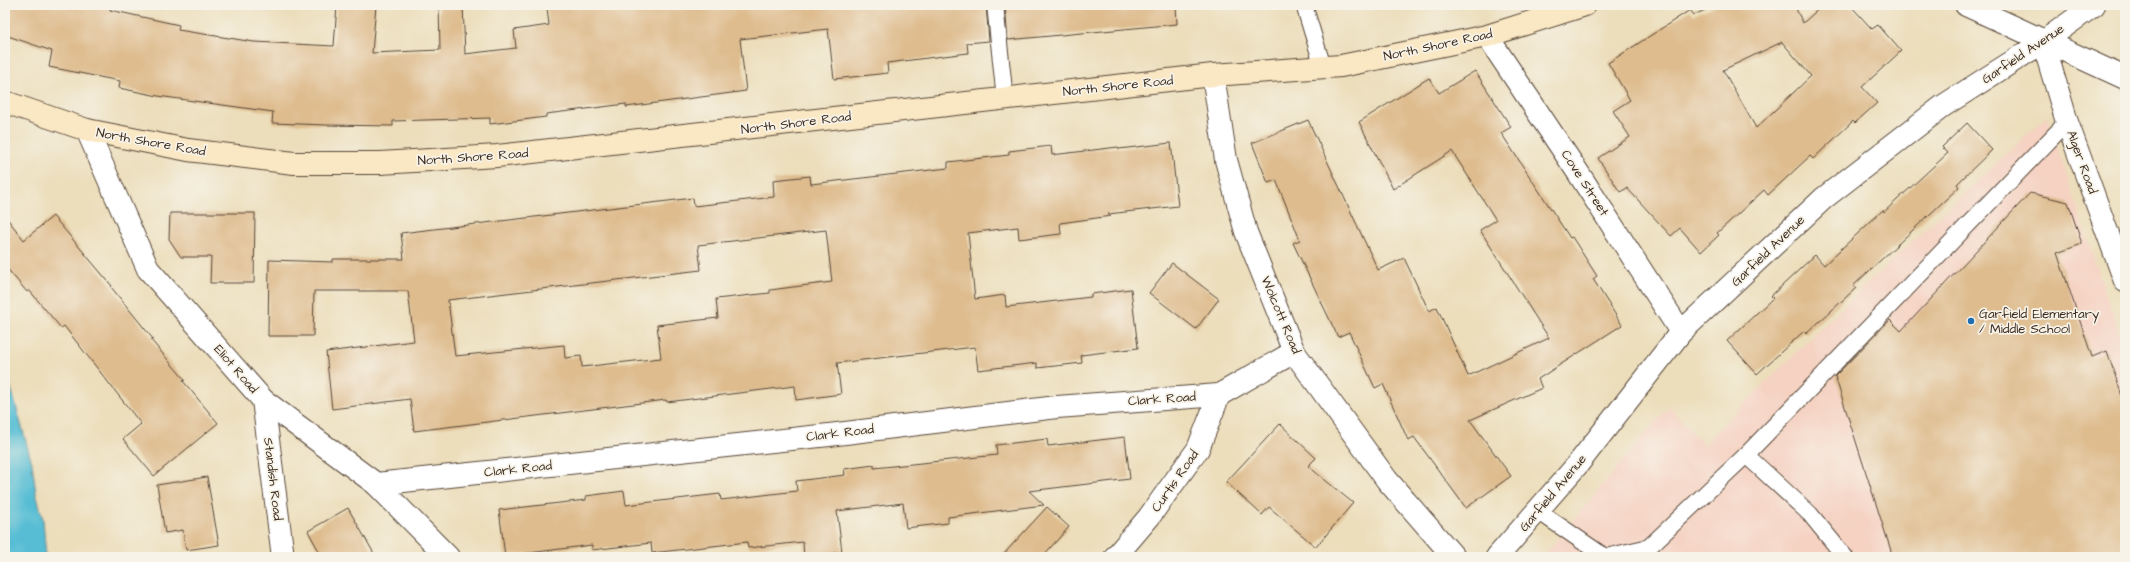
<svg xmlns="http://www.w3.org/2000/svg" width="2130" height="562" font-family="'Architects Daughter',sans-serif">
  <style>
    .built { fill: #f5d2c2 }
    .water { fill: #57bdd4; stroke: #497479 }
    .building { fill: #debc8e; fill-rule: evenodd }
    .lines { fill: none; stroke-linecap: round; stroke-linejoin: round }
    .service-casing { stroke: #564536; stroke-width: 18 }
    .minor-casing { stroke: #564536; stroke-width: 24 }
    .secondary-casing { stroke: #564536; stroke-width: 24 }
    .service { stroke: #fff; stroke-width: 16 }
    .minor { stroke: #fff; stroke-width: 22 }
    .secondary { stroke: #fae7c3; stroke-width: 22 }
    .poi-dot { fill: #1f6fb2; stroke: #f7f3e8; stroke-width: 1.5 }
    .labels { text-anchor: middle; dominant-baseline: central; stroke-width: 3.5; stroke-linejoin: round; paint-order: stroke }
    .street-label { font-size: 13px; fill: #3b2a1e; stroke: #f7f3e8 }
    .poi-label { font-size: 13px; fill: #3b2a1e; stroke: #f7f3e8; text-anchor: start }
  </style>
  <rect width="100%" height="100%" fill="#f7f3e8"/>
  <filter id="ink" filterUnits="userSpaceOnUse"><feTurbulence type="fractalNoise" baseFrequency=".025" numOctaves="2"/><feDisplacementMap in="SourceGraphic" scale="8" xChannelSelector="R" yChannelSelector="G"/><feConvolveMatrix kernelMatrix="1 2 1 2 8 2 1 2 1" color-interpolation-filters="sRGB"/></filter>
  <filter id="wash" filterUnits="userSpaceOnUse"><feTurbulence type="fractalNoise" baseFrequency=".012" numOctaves="4" result="noise"/><feDisplacementMap in="SourceGraphic" scale="16" xChannelSelector="R" yChannelSelector="G"/><feGaussianBlur stdDeviation="0.9" result="paint"/><feColorMatrix in="noise" values="0 0 0 0 0 0 0 0 0 0 0 0 0 0 0 0 0 1.4 0 .05"/><feComposite in="paint" operator="in"/></filter>
  <g filter="url(#wash)">
    <rect width="100%" height="100%" fill="#ecdebb"/>
    <!-- built -->
    <path class="built" d="M2047,116L2125,351V557H1542L1669,406L1703,444L1859,291Z"/>
    <!-- water -->
    <path class="water" d="M5,367L32,463L36,493L43,519L46,557H5Z"/>
    <g id="blocks">
      <!-- building -->
      <g class="building">
        <path d="M5,5H111L110,10L179,25L178,30L254,42L334,46L337,5H376L372,53L440,50L439,5H463L465,54L516,48L514,30L549,25L547,8L572,5H986L989,41L967,43L968,53L887,63L888,73L834,79L828,29L740,39L746,91L626,107V104L546,114V117L490,124V118L393,121V126L326,125L272,123L273,112L158,96L119,88L120,81L49,67L52,51L5,35Z"/>
        <path d="M1005,5H1176L1177,24L1008,40Z"/>
        <path d="M1716,5H1794L1803,23L1823,5H1850L1872,29L1878,25L1901,51L1862,87L1877,103L1855,123L1853,121L1813,159L1810,156L1768,195L1764,190L1717,233L1719,235L1701,252L1680,228L1671,236L1627,188L1620,192L1598,158L1630,137L1613,111L1630,100L1608,63L1690,10L1694,15ZM1782,42L1811,76L1756,128L1723,70Z"/>
        <path d="M1475,71L1511,127L1501,133L1570,238L1572,237L1597,276L1593,279L1622,325L1538,379L1542,388L1470,420L1511,476L1466,508L1414,437L1408,440L1383,384L1375,388L1349,332L1338,337L1293,243L1300,240L1276,180L1268,183L1252,143L1308,120L1378,270L1404,258L1429,311L1437,307L1468,376L1549,338L1480,230L1496,220L1452,151L1393,189L1359,122L1429,78L1439,93Z"/>
        <path d="M1967,123L1992,150L1957,184L1959,187L1853,286L1856,288L1806,334L1804,331L1757,374L1727,341L1773,298L1771,296L1815,255L1824,265L1883,210L1884,212L1948,153L1942,147Z"/>
        <path d="M1171,143L1178,206L1108,214L1111,216L1060,223L1061,234L1019,239L1018,227L968,233L975,299L1005,295L1006,307L1091,297V294L1131,289L1138,348L1081,355L1082,363L1037,368V363L978,370L975,347L837,363L841,394L796,400L795,386L667,402L666,400L414,431L410,399L332,409L326,352L414,341L408,291H314L313,336H268L269,260L333,262V259H404L401,233L693,198L694,206L774,197L773,180L810,176L811,184L948,168V162L1009,155V151L1051,146L1052,155L1118,147L1119,149ZM826,230L832,282L770,290V293L716,299L718,318L657,325L661,358L582,367L581,356L565,358L564,345L455,356L448,300L701,270L698,245Z"/>
        <path d="M2030,193L2068,202L2082,244L2057,253L2092,357L2107,351L2125,405V557H1893L1835,376L1890,320L1901,331Z"/>
        <path d="M170,213H255L254,283H210L211,257H181L169,239Z"/>
        <path d="M5,216L24,240L53,216L112,286L111,287L153,339L151,340L185,380L183,381L218,423L154,476L123,439L141,424L64,326L61,328L29,290L27,292L5,266Z"/>
        <path d="M1172,263L1219,299L1196,329L1149,293Z"/>
        <path d="M1280,424L1316,458L1308,466L1353,503L1316,547L1269,507L1262,515L1226,482Z"/>
        <path d="M1125,437L1130,479L1029,491L1044,505L948,517V523L906,528L903,503L837,511L842,552L804,557L803,542L748,548L747,542L652,553L651,543L592,550V545L505,556L499,510L586,500V496L624,491L626,505L720,494L721,500L797,491L796,481L845,475L844,469L874,465V468L997,455L996,445L1047,439L1048,446Z"/>
        <path d="M207,477L219,545L186,550L183,530L165,533L157,485Z"/>
        <path d="M1047,507L1069,527L1042,557H1001Z"/>
        <path d="M348,508L376,557H322L308,531Z"/>
      </g>
    </g>
  </g>
  <g filter="url(#ink)">
    <use href="#blocks" fill-opacity="0" stroke="#564536" stroke-width="1"/>
    <g class="lines">
      <defs>
        <g id="service">
          <path d="M995,5L1005,99"/>
          <path d="M1304,5L1323,67"/>
          <path d="M1746,455L1810,514L1845,557"/>
          <path d="M1538,511L1605,557"/>
          <path d="M1606,557L1649,547L1746,455L2067,122"/>
        </g>
        <g id="minor">
          <path d="M1966,5L2125,78"/>
          <path d="M1487,36L1577,171L1681,332"/>
          <path d="M2043,42L2067,122L2125,281"/>
          <path d="M1213,75L1226,160L1246,232L1294,352L1387,480L1454,557"/>
          <path d="M87,130L148,269L263,400L376,484L448,557"/>
          <path d="M263,400L283,557"/>
          <path d="M376,484L829,435L1057,407L1219,395L1294,352"/>
          <path d="M1115,557L1149,517L1198,449L1219,395"/>
          <path d="M1497,557L1578,464L1681,332L1824,198L1943,106L2043,42L2094,5"/>
        </g>
        <path id="secondary" d="M5,102L87,130L188,150L294,163H380L497,156L1213,75L1341,66L1487,36L1585,5"/>
      </defs>
      <!-- service casing -->
      <use href="#service" class="service-casing"/>
      <!-- minor casing -->
      <use href="#minor" class="minor-casing"/>
      <!-- secondary casing -->
      <use href="#secondary" class="secondary-casing"/>
      <!-- service -->
      <use href="#service" class="service"/>
      <!-- minor -->
      <use href="#minor" class="minor"/>
      <!-- secondary -->
      <use href="#secondary" class="secondary"/>
    </g>
  </g>
  <!-- markers -->
  <circle class="poi-dot" cx="1971" cy="321" r="4"/>
  <g class="labels">
    <!-- street labels -->
    <g class="street-label">
      <text transform="translate(1438 45) rotate(-12)">North Shore Road</text>
      <text transform="translate(2023 54) rotate(-34)">Garfield Avenue</text>
      <text transform="translate(1118 86) rotate(-6)">North Shore Road</text>
      <text transform="translate(796 123) rotate(-7)">North Shore Road</text>
      <text transform="translate(151 142) rotate(10)">North Shore Road</text>
      <text transform="translate(473 157) rotate(-4)">North Shore Road</text>
      <text transform="translate(2082 162) rotate(70)">Alger Road</text>
      <text transform="translate(1585 183) rotate(57)">Cove Street</text>
      <text transform="translate(1768 251) rotate(-44)">Garfield Avenue</text>
      <text transform="translate(1281 315) rotate(67)">Wolcott Road</text>
      <text transform="translate(236 369) rotate(49)">Eliot Road</text>
      <text transform="translate(1162 399) rotate(-4)">Clark Road</text>
      <text transform="translate(840 433) rotate(-7)">Clark Road</text>
      <text transform="translate(518 469) rotate(-6)">Clark Road</text>
      <text transform="translate(273 479) rotate(83)">Standish Road</text>
      <text transform="translate(1175 481) rotate(-55)">Curtis Road</text>
      <text transform="translate(1553 493) rotate(-50)">Garfield Avenue</text>
    </g>
    <!-- poi labels -->
    <g class="poi-label">
      <text x="1979" y="314">Garfield Elementary<tspan x="1979" dy="15">/ Middle School</tspan></text>
    </g>
  </g>
  <!-- margin -->
  <rect width="2130" height="562" fill="none" stroke="#f7f3e8" stroke-width="20"/>
</svg>
